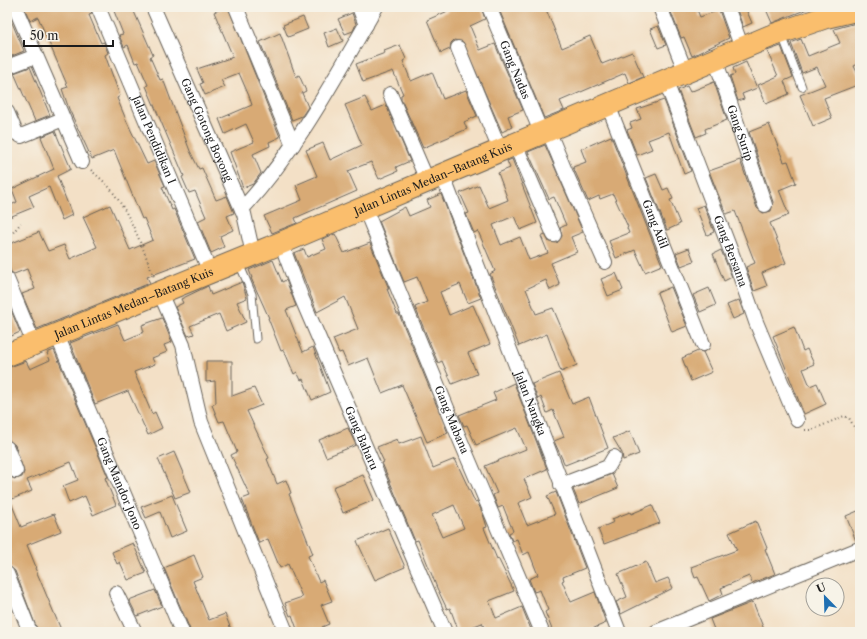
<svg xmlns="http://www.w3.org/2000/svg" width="867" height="639" font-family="'Libre Caslon Text',serif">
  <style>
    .building { fill: #d8aa75; fill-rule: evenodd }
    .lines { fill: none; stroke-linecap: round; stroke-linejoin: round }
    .lane-casing { stroke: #676158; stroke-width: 9 }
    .street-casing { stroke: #676158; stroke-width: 16 }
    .highway-casing { stroke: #676158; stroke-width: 24 }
    .path { stroke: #676158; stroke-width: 2; stroke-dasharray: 1 3; stroke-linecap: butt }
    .lane { stroke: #fff; stroke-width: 7 }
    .street { stroke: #fff; stroke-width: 14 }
    .highway { stroke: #fabe6d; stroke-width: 22 }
    .labels { text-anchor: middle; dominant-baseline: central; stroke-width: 3; stroke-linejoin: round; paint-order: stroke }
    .street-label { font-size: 11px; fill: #1c1c1c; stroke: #f7f3e8 }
  </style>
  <rect width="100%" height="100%" fill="#f7f3e8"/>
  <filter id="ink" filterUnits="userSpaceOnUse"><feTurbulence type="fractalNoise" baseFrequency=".025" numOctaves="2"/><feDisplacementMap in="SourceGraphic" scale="8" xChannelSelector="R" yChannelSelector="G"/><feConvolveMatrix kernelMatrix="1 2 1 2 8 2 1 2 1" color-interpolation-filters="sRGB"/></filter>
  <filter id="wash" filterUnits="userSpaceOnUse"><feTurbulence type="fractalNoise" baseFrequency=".012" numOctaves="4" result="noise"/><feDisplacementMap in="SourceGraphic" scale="16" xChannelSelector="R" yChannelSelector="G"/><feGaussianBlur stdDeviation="0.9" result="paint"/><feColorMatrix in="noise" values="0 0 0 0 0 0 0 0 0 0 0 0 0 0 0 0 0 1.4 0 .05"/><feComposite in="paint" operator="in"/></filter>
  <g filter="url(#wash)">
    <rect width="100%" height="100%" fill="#f3e0c6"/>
    <g id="blocks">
      <!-- building -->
      <g class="building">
        <path d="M24,7H90L92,14L89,15L101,43L104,42L108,53L105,55L120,96L117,98L127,122L147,164L154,161L165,186L162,187L172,210L174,209L195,259L147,277L150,283L37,329L22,294L35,289L27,269L14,274L11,272L7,262V245L39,232L48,251L64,245L70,259L97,247L83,217L110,205L130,250L153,240L144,218L142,219L114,150L92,159L69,109L62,89L68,87L38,17L30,21Z"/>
        <path d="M124,7H132L153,55L150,57L160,80L163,79L190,151L199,169L202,168L216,200L227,196L234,213L227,216L233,230L220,236L224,247L211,253L198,221L206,217L195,191L189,193L182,177L184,176L146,86L148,85L138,62L135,63L128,45L124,47L119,35L123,34L114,11Z"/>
        <path d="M225,7H228L280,137L269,142L270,146L253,154L261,173L253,184L243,188L230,152L254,142L246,124L225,134L219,119L252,105L249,96L239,73L221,80L225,87L205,95L200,84L203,83L197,69L233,57L214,12Z"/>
        <path d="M447,7H481L485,19L470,26L480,50L495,44L523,110L508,116L512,127L502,132L463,42L454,40L451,43L450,49L441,53L427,20L448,11Z"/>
        <path d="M498,7H545L562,48L590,36L602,64L632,52L643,77L629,83L625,73L560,101L564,110L544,118Z"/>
        <path d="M669,7H696L700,17L719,10L729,38L692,56L684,37L681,38Z"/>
        <path d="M736,7H745L752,23L743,27Z"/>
        <path d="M765,7H812L772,23Z"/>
        <path d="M7,11L24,51L7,58Z"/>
        <path d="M352,13L356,24L353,31L345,34L338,19Z"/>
        <path d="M303,17L308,29L288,37L283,25Z"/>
        <path d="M860,22V63L854,66L860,79V84L824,98L832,118L813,126L800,95L825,85L817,67L802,73L791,43L801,39L808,56L840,43L834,29Z"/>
        <path d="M658,26L666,45L658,48L650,29Z"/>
        <path d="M337,28L343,41L329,47L324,33Z"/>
        <path d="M280,33L296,77L299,75L306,91L302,93L308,107L302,116L292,120L260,42Z"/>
        <path d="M400,45L406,59L403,61L411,81L432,72L443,99L466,90L477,116L464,122L467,129L423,148L401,99V95L403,94L393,71L363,82L356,64L385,53L384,51Z"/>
        <path d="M781,46L793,77L784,81L789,94L766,104L758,85L778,76L767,51Z"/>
        <path d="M746,62L757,88L742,94L744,99L738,101L730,76L735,74L733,68Z"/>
        <path d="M30,67L50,115L35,121L14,73Z"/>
        <path d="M714,82L727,120L705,129L706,133L696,137L678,90L687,86L690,92Z"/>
        <path d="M365,97L372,111L386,105L410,161L396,167L398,171L379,179L371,162L348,171L357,191L295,218L297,223L272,233L264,216L302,200L296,185L317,176L306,150L323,143L330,160L362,145L345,105Z"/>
        <path d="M664,100L691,171L684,174L669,132L648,140L652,149L637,155L627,130L632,128L630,123L641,119L637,109Z"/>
        <path d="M769,124L784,162L788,161L796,183L779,190L789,215L770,223L786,263L762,273L767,286L754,291L746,267L755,263L735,211L726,214L709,171L740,160L757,208L763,213L771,211L773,202L749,132Z"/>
        <path d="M55,131L71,169L57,176L72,215L62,220L49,187L29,196L34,207L7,218V207L17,202L12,189L54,169L41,137Z"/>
        <path d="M611,136L662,265L645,272L635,250L616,258L609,241L629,233L627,228L628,227L613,194L600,199L599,196L588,201L573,167L586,162L581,149Z"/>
        <path d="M545,145L583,232L571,237L577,252L551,263L560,285L550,290L546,280L526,289L536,314L553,308L577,365L561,372L547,334L519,346L490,274L495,271L478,231L474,233L466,214L469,213L460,193L479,185L489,208L508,200L498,173L510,168L507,161L512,159L537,223L520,230L514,216L493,225L501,245L520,237L529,260L548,253L541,236L545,234L549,242L557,243L562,236L560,228L566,225L554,197L549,199L528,152Z"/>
        <path d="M656,174L663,190L668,188L673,199L670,200L680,224L667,230L646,178Z"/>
        <path d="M441,194L481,298L468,303L460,284L440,292L449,315L473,305L490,344L468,353L477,374L452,384L442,361L438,363L415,307L427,302L417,277L404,282L379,221L405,207L409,216L430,207L427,200Z"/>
        <path d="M704,205L714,232L707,235L696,208Z"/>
        <path d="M335,234L344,253L370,243L389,289H387L397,314H399L448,433L427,442L402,385L382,393L368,358L348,366L342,352L339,353L333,339L358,329L345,297L317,312L294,253L304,249L307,257L326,249L322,239Z"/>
        <path d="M689,248L694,261L681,266L676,253Z"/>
        <path d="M721,250L732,277L724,281L713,254Z"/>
        <path d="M273,260L282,282L286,280L296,306L286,310L303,352L313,347L330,392L312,400L303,379L301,380L297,372L294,374L284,350L281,351L268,318H269L251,278H252L249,270Z"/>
        <path d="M616,273L623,290L608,296L601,279Z"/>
        <path d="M242,282L247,298L237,302L246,322L226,331L219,314L190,326L194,334L188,336L175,307L183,303L181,299L208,286L211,295Z"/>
        <path d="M671,287L687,326L672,332L657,293Z"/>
        <path d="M709,288L716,305L700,312L693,295Z"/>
        <path d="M739,300L744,314L733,319L727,305Z"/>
        <path d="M8,303L20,332L7,338V304Z"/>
        <path d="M162,318L172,342L164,345L167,352L152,358L155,364L134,372L152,414L155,412L162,428L148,435L128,391L95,404L70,343L118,324L125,340L144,332L142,325Z"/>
        <path d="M794,327L803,351L807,349L814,364L803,369L810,386L817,383L826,404L804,414L773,336Z"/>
        <path d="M54,350L108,477L105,478L116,505L93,515L85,496L69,503L63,486L78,480L71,462L27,480L32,491L10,500L21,527L54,514L61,531L27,545L36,567L35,568L62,632H38L15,571L9,566L7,561V471L10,477L15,479L22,477L24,472L15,445L9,440L7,434V368L26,361L30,369L50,360L47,353Z"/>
        <path d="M698,351L703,352L712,372L691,381L682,358Z"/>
        <path d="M206,361H232V396L254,388L262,405L247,411L269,458L267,459L277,484L286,480L291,493L289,494L313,554L308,556L319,582L323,580L332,601L321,605L329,624L322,627L324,632H298L292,615L290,616L285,603L302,597L288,564L280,568L268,539L259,543L242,499L250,496L231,455L237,452L224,421L219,422L212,405L216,403L215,381L206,382Z"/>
        <path d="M559,373L572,404L589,397L608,448L565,465L554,441L564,437L553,410L547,413L541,397L538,399L532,384Z"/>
        <path d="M514,383L547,469L524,479L532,497L518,503L527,525L555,514L547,496L556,492L585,568L563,577L564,580L562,581L571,602L595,592L606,623L585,632H553L545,612L548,610L540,590L534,592L529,579L538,575L529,552L523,555L517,539L512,541L509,533L513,531L503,506L498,508L493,495L497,493L485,466L526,449L517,428L476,445L467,425L464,426L459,415L496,400L493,393Z"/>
        <path d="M348,428L356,445L326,457L319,440Z"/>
        <path d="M630,431L639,454L623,460L622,453L613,438Z"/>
        <path d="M421,436L433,468L455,459L475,502L477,501L483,514L487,527L484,528L497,559L498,558L514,591L489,601L496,618L522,607L532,632H486L482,623L459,632L450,608L447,609L437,588L418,540L415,541L382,463L384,462L377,447L397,439L399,444ZM454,505L464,528L442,537L432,515Z"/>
        <path d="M174,452L191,492L175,498L158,459Z"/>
        <path d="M612,474L618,488L579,504L573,489Z"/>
        <path d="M363,475L374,500L343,513L333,487Z"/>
        <path d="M172,495L187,531L170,538L160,512L146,518L141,507Z"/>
        <path d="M652,505L660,523L604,544L598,529L614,522L612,519L630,512L631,514Z"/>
        <path d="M860,510V541H856L846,516Z"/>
        <path d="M756,521L767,548L765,549L775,574L752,583L749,576L721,588L723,594L709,601L698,577L695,578L691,567L737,550L729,533Z"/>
        <path d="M388,528L405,567L375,580L357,541Z"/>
        <path d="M133,543L146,573L128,580L120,562L117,564L112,552Z"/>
        <path d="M194,555L203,577L193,581L209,620L225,614L232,632H191L164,568Z"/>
        <path d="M646,562L655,583L668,578L673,588L621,614L616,602L627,597L618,574Z"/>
        <path d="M155,590L162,606L137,616L129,600Z"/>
        <path d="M753,602L765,632H715L710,619Z"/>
      </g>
    </g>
  </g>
  <g filter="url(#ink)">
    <use href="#blocks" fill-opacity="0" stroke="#676158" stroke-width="1"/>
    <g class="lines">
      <defs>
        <g id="lane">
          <path d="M782,35L802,87"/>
          <path d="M239,263L252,294L256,339"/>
        </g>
        <g id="street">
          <path d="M15,7L82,162"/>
          <path id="s1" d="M98,7L210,272"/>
          <path id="s2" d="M153,7L244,214L253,254"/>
          <path d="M236,7L293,145"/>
          <path d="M359,7L366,25"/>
          <path id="s3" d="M489,7L541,132"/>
          <path d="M660,7L686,73"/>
          <path d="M727,7L742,48"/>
          <path d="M458,48L500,150"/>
          <path id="s4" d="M715,59L765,205"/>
          <path d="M7,67L36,56"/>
          <path id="s5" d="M666,82L738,270L756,322L797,420"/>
          <path d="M390,94L427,180"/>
          <path id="s6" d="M608,105L703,344"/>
          <path d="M7,112L16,133L21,136L63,119"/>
          <path d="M548,130L565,171L605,262"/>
          <path d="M515,144L554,235"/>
          <path id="s7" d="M442,174L619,632"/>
          <path id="s8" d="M364,206L456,430L542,632"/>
          <path d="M242,209C297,150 336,76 376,7"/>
          <path id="s9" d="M281,243L302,299L445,632"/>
          <path d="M7,279L34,344"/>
          <path d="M160,293L183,345L201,422L286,632"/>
          <path id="s10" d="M57,335L182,632"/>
          <path d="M7,448L16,471"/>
          <path d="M561,485L608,467L614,457"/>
          <path d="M7,574L30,632"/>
          <path d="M116,593L135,632"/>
          <path d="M656,632L859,549L860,552"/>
        </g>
        <g id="highway">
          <path id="s11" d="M7,355L281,243L771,36L826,17L860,9"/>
        </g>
      </defs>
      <!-- lane casing -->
      <use href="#lane" class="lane-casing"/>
      <!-- street casing -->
      <use href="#street" class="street-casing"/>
      <!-- highway casing -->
      <use href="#highway" class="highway-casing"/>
      <!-- path -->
      <g class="path">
        <path d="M91,170C97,176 104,181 109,187C130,213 142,246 154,277"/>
        <path d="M7,237L10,236L21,223"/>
        <path d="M805,430H812L844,416L849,418L860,437"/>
      </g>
      <!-- lane -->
      <use href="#lane" class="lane"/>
      <!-- street -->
      <use href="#street" class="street"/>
      <!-- highway -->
      <use href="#highway" class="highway"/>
    </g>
  </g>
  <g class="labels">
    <!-- street labels -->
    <g class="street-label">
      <text stroke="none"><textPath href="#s3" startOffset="68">Gang Nadas</textPath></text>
      <text stroke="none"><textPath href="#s2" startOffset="134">Gang Gotong Boyong</textPath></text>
      <text stroke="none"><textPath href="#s4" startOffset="78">Gang Surip</textPath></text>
      <text stroke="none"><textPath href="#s1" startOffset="144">Jalan Pendidikan I</textPath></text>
      <text stroke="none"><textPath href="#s11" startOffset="461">Jalan Lintas Medan–Batang Kuis</textPath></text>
      <text stroke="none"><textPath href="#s6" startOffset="128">Gang Adil</textPath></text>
      <text stroke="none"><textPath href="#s5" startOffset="181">Gang Bersama</textPath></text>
      <text stroke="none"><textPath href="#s11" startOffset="137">Jalan Lintas Medan–Batang Kuis</textPath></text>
      <text stroke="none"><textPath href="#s7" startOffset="246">Jalan Nangka</textPath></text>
      <text stroke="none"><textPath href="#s8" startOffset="231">Gang Mabana</textPath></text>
      <text stroke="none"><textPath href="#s9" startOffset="211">Gang Baharu</textPath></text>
      <text stroke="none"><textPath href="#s10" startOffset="161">Gang Mandor Jono</textPath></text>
    </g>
  </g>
  <!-- margin -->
  <rect width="867" height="639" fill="none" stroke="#f7f3e8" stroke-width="24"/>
  <!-- north arrow -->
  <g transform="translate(825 597) rotate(337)"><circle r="19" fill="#f7f3e8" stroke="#9f9d96"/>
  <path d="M0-3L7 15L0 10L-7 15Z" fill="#1f6fb2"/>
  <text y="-6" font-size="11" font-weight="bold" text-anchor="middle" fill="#1c1c1c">U</text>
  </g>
  <!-- scale -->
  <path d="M24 40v6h89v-6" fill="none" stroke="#1c1c1c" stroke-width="2"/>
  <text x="30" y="40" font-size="12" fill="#1c1c1c" stroke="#f7f3e8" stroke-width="3" paint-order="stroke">50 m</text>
</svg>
